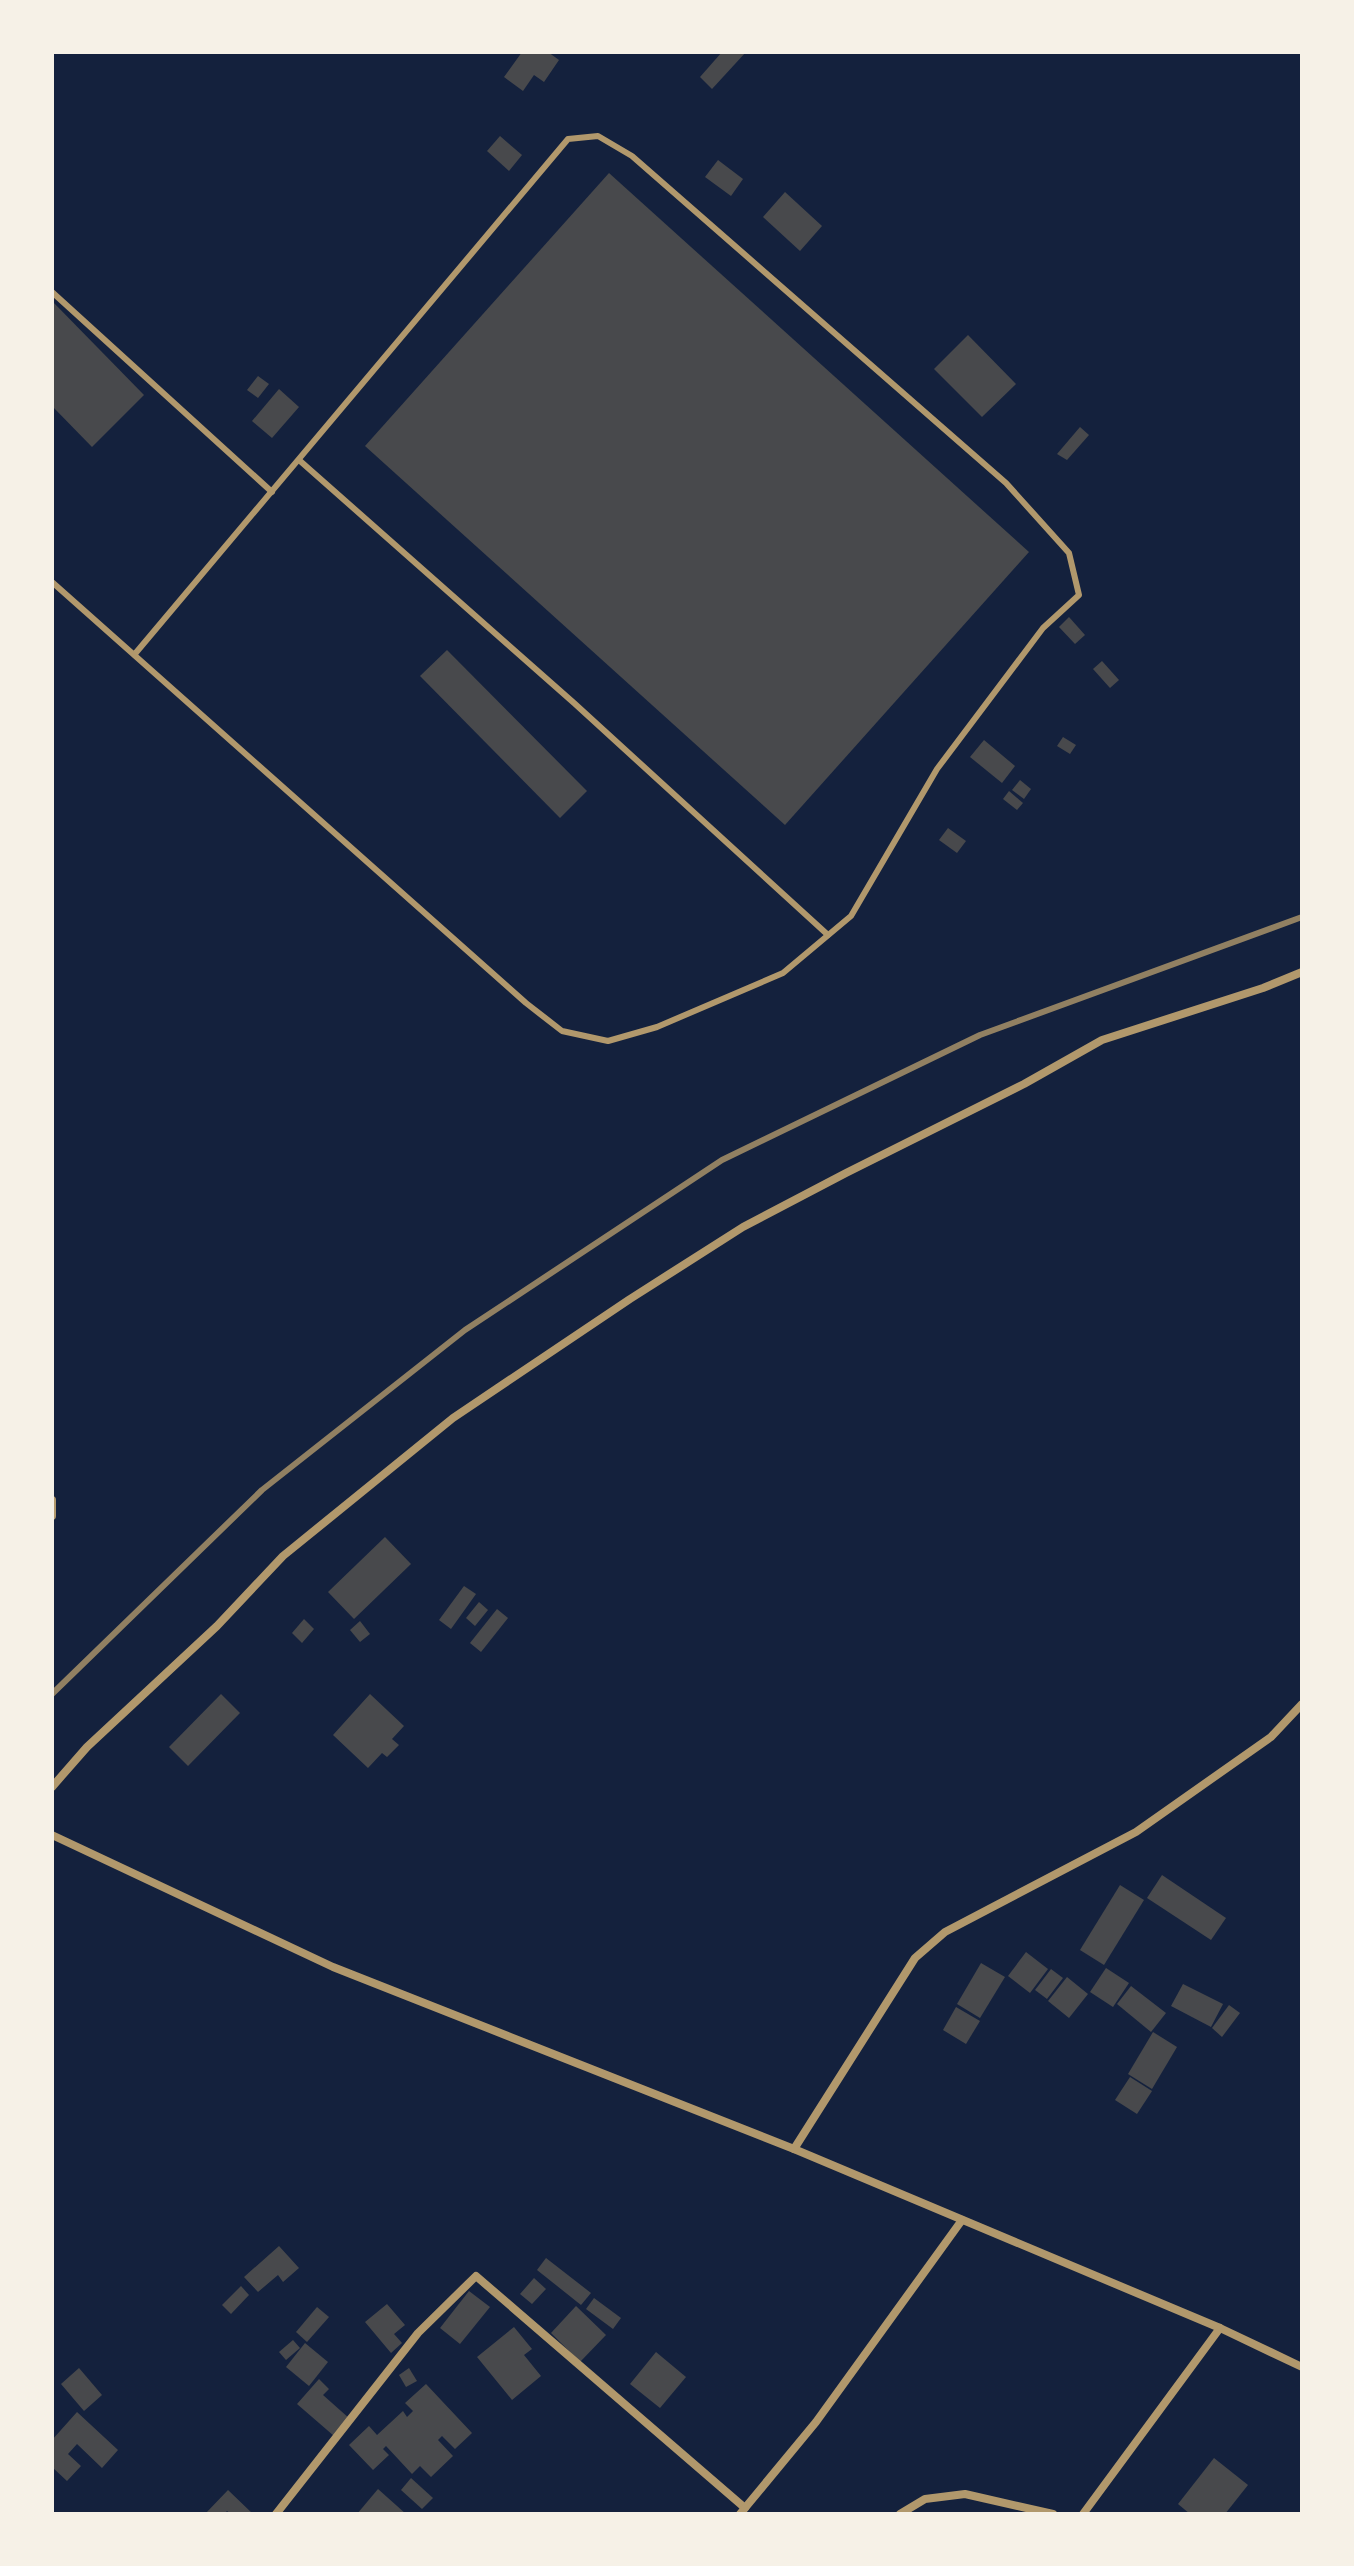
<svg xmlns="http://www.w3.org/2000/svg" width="1354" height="2566" font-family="'Source Sans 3',sans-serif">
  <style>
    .building { fill: #48494c }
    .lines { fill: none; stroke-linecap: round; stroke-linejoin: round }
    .service { stroke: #b1986c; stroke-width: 6 }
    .minor { stroke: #b1986c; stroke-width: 8 }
    .rail { stroke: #918062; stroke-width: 6 }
  </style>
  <rect width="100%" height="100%" fill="#14213d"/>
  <!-- building -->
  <g class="building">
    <path d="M522,52H548L559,60L544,82L534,75L523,91L504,77Z"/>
    <path d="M722,52H746L712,89L700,77Z"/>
    <path d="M500,136L522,155L509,171L487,151Z"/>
    <path d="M718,160L743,179L731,196L705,177Z"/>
    <path d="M609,173L1029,552L785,825L365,446Z"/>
    <path d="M785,192L822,226L800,251L763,217Z"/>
    <path d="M52,301L144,395L92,447L52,406Z"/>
    <path d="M968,335L1016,384L982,417L934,369Z"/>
    <path d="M258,376L269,384L258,398L247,390Z"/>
    <path d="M279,389L299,407L272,438L252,421Z"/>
    <path d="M1080,427L1089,435L1067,460L1057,454Z"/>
    <path d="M1069,617L1085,635L1075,644L1059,627Z"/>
    <path d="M447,650L587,791L560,818L420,676Z"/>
    <path d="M1102,661L1119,680L1110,688L1093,669Z"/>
    <path d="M1063,737L1076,745L1070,754L1057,746Z"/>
    <path d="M984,740L1015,766L1002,783L970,757Z"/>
    <path d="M1020,780L1031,789L1024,799L1012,790Z"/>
    <path d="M1009,791L1023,803L1017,810L1003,799Z"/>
    <path d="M948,828L966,841L957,853L939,840Z"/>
    <path d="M385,1537L411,1564L354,1619L328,1592Z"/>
    <path d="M464,1586L476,1594L451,1629L439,1620Z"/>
    <path d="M479,1602L488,1610L475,1626L466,1618Z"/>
    <path d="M497,1609L508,1618L481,1652L470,1643Z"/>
    <path d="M304,1619L314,1629L302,1643L292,1633Z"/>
    <path d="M360,1621L370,1634L360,1642L350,1630Z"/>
    <path d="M221,1694L240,1713L188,1766L169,1747Z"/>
    <path d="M370,1694L404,1726L392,1739L399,1745L387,1757L382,1753L368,1768L333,1735Z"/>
    <path d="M1162,1875L1226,1918L1211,1940L1147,1898Z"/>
    <path d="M1120,1885L1144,1900L1104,1965L1080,1950Z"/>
    <path d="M1026,1952L1048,1969L1030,1993L1008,1976Z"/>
    <path d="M981,1963L1005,1977L980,2018L957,2004Z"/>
    <path d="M1106,1968L1129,1983L1113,2007L1090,1992Z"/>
    <path d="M1051,1969L1063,1978L1047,1999L1035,1990Z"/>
    <path d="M1067,1977L1088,1994L1069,2018L1048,2001Z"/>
    <path d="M1183,1984L1223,2004L1211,2027L1171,2006Z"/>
    <path d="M1131,1986L1166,2013L1151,2032L1117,2004Z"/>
    <path d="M1229,2005L1240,2013L1222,2037L1212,2028Z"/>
    <path d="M956,2007L980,2021L966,2044L943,2030Z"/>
    <path d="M1153,2032L1177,2047L1152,2089L1128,2074Z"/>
    <path d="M1130,2077L1152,2091L1137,2114L1115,2100Z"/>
    <path d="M279,2246L299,2268L283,2282L278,2275L258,2292L244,2277Z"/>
    <path d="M546,2258L591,2293L581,2305L537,2270Z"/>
    <path d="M534,2278L546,2289L532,2304L520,2294Z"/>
    <path d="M241,2286L249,2295L231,2314L222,2305Z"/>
    <path d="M469,2291L490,2307L460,2344L440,2328Z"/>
    <path d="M594,2298L621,2318L613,2329L586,2309Z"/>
    <path d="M387,2304L405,2325L394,2334L402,2343L391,2353L365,2322Z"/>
    <path d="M576,2306L606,2335L580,2362L551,2333Z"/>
    <path d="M317,2307L329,2317L307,2342L296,2332Z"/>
    <path d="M514,2327L532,2349L524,2355L541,2376L512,2400L477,2357Z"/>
    <path d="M293,2340L300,2348L286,2360L279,2352Z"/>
    <path d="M305,2343L328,2362L309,2386L286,2367Z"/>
    <path d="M656,2352L686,2377L660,2408L630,2384Z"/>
    <path d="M79,2368L102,2395L84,2411L61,2384Z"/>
    <path d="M409,2368L417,2381L406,2387L399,2375Z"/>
    <path d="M319,2379L329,2389L323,2395L350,2419L334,2436L297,2404Z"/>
    <path d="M426,2384L472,2433L455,2449L442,2436L438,2440L453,2456L431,2477L420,2466L412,2474L386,2446L383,2449L389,2455L373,2470L349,2445L369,2426L377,2435L403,2411L407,2417L413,2411L405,2403Z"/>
    <path d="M77,2412L118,2450L102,2468L77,2444L68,2454L81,2466L67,2481L52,2467V2440Z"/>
    <path d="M1214,2458L1248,2485L1225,2514H1190L1178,2504Z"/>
    <path d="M411,2478L433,2498L422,2509L401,2490Z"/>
    <path d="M378,2489L406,2514H357Z"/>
    <path d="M228,2490L253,2514H231L227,2511L224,2514H205Z"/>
  </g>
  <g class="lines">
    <!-- service -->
    <g class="service">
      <path d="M52,292L272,492"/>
      <path d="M299,460L574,703L828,935"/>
      <path d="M52,582L526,1003L562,1031L608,1041L657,1027L783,973L851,916L937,769L1043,628L1079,595L1069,553L1006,483L632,156L598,136L568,139L134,655"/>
    </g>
    <!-- minor -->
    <g class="minor">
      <path d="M52,1500V1516"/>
      <path d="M52,1787L87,1747L217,1626L283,1556L453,1418L630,1299L743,1227L846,1173L1024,1084L1102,1040L1263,988L1302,972"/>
      <path d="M52,1835L333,1967L794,2149L1220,2328L1302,2367"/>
      <path d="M794,2149L915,1958L945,1932L1136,1832L1271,1737L1302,1704"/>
      <path d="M276,2514L418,2333L476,2276L745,2508"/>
      <path d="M740,2514L816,2422L962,2220"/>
      <path d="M900,2514L925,2499L965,2494L1053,2514"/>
      <path d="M1083,2514L1220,2328"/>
    </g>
    <!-- rail -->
    <path class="rail" d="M52,1694L262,1490L465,1330L722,1160L980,1035L1302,917"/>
  </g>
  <!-- border -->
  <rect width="1354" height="2566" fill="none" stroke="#f6f1e7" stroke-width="108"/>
</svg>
